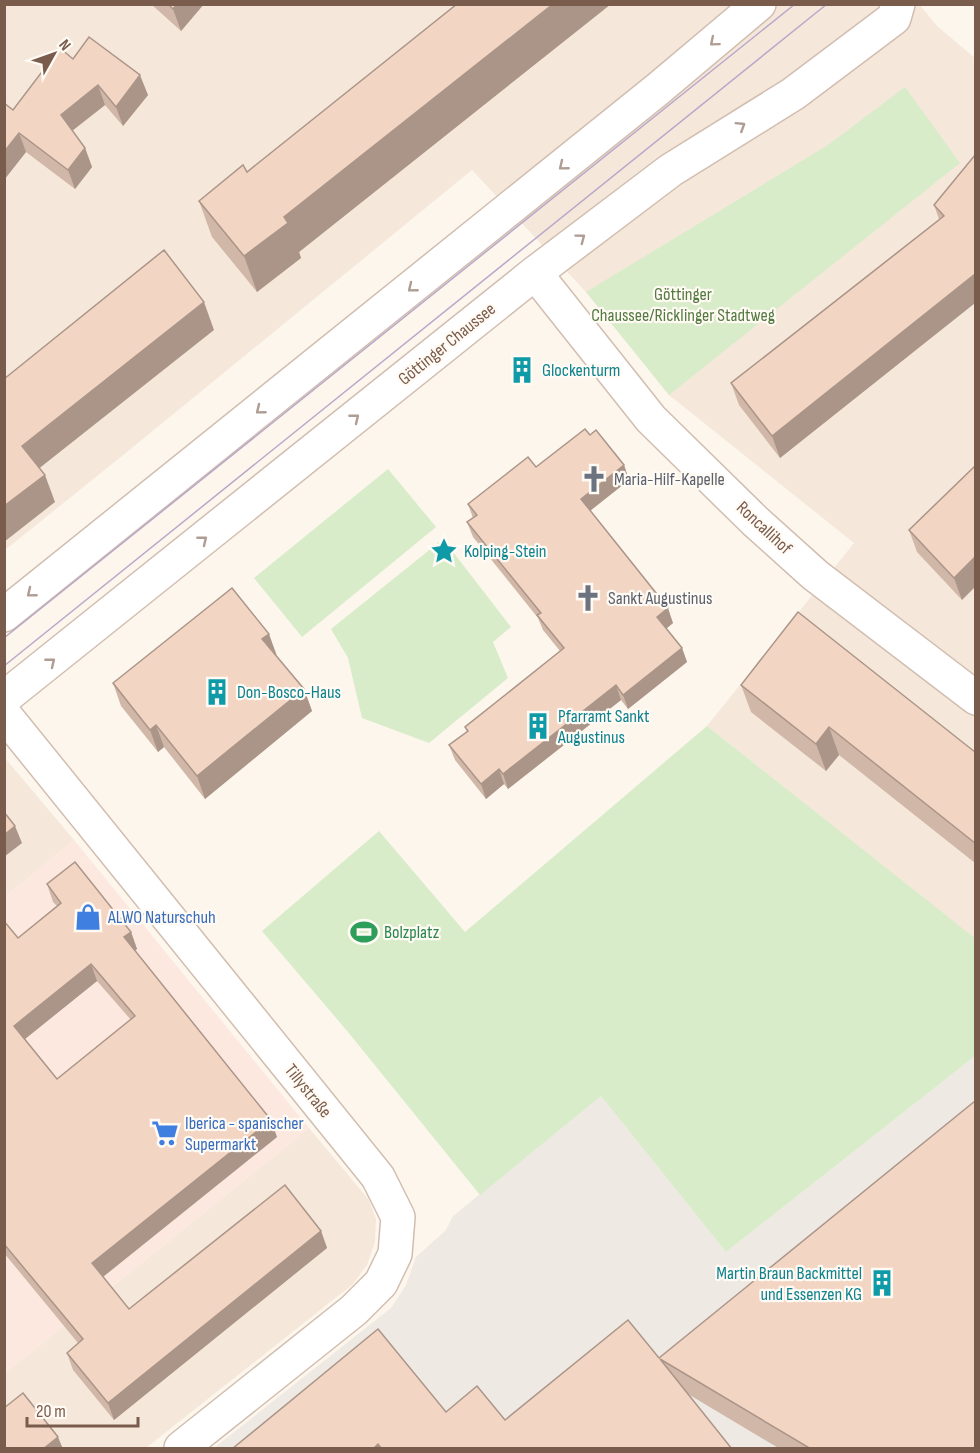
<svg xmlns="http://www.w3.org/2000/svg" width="980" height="1453" font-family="'Sofia Sans Condensed',sans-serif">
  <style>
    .residential { fill: #f5e8da }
    .commercial { fill: #fde8e0 }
    .industrial { fill: #efe9e4 }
    .green { fill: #d8ecc9 }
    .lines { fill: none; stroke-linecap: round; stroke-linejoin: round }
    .minor-casing { stroke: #d1beb0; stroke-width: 36 }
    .minor { stroke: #fff; stroke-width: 33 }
    .tram { stroke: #b9a8c9; stroke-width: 1.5 }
    .wall { fill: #d1b7a8; fill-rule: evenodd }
    .shaded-wall { fill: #aa9588 }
    .building { fill: #f3d5c3; stroke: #aa9588; stroke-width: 1.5; fill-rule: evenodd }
    .oneway { stroke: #af9d94 }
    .labels { text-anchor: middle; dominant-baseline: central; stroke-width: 4.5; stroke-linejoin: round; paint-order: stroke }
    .park-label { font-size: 18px; fill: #537a41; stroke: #fffaf3 }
    .street-label { font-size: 18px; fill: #7a5c4d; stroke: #fffaf3 }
    .culture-label { font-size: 18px; fill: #0d838f; stroke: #fffaf3; text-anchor: start }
    .worship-label { font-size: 18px; fill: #5b616d; stroke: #fffaf3; text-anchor: start }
    .shop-label { font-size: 18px; fill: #366cbe; stroke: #fffaf3; text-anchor: start }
    .leisure-label { font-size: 18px; fill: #27864d; stroke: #fffaf3; text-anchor: start }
  </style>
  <rect width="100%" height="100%" fill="#fdf6ec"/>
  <!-- residential -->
  <g class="residential">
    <path d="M5,5H920L937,26L975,58V939L707,726L854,543L669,395L586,292L472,170L122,456L5,550Z"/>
    <path d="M4,757L74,840L5,897H4Z"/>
    <path d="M309,1128L369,1200L376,1219L375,1242L367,1265L353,1284L146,1448H5V1373Z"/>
  </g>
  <!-- commercial -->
  <path class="commercial" d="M74,840L309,1128L5,1373V897Z"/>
  <!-- industrial -->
  <path class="industrial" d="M975,1056V1448H214L391,1308L406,1285L416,1257L446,1230L453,1216L601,1096L726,1252Z"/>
  <!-- green -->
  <g class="green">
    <path d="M905,87L960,163L669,395L586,292L828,145Z"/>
    <path d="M388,469L436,527L302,637L254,578Z"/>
    <path d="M443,539L511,627L493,642L508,678L429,743L362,718L348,658L331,629Z"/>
    <path d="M707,726L976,939L975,1056L726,1252L601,1096L480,1195L348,1032L262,931L379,831L465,932Z"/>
  </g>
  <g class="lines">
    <defs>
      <g id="minor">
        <path d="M535,273L651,419L755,521L815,575L976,698"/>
        <path d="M4,615L658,89L759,4"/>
        <path d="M4,698L535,273L671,170L793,94L894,18L898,4"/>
        <path d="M4,714L378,1177L398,1217L395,1254L381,1283L354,1310L181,1448"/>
      </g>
    </defs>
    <!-- minor casing -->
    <use href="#minor" class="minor-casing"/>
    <!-- minor -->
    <use href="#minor" class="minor"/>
    <!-- tram -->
    <g class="tram">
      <path d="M4,638L795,4"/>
      <path d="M4,666L827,4"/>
    </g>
  </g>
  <!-- wall -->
  <g class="wall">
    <path d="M151,4H204L181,31Z"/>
    <path d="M457,4H611L299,252L301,258L257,292L212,237L199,201L247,172Z"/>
    <path d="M73,59L148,95L123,126L105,105L72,131L85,148L92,167L75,189L26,152L4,180L13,110Z"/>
    <path d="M975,155V303L780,458L739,405L731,383L939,219L934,205Z"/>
    <path d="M590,435L624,465L629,480L590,511L673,623L666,629L682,648L687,662L628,709L621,700L508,789L504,784L486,799L455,760L449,745L467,732L465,727L560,651L543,630L538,618L473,537L467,522L473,518L468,504L536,467Z"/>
    <path d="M975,466L962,600L917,552L909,530Z"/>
    <path d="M277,656L304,689L312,711L205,799L164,747L158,752L121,706L113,683Z"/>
    <path d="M741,685L975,752V863L839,755L826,771L751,712Z"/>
    <path d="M47,884L131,932L137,949L135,951L277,1137L103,1277L129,1309L321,1231L327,1248L114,1420L73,1370L67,1353L78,1343L4,1253V921L18,938L57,906L53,902ZM97,981L131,1020L57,1079L25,1039Z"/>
    <path d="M659,1358L975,1449H780L688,1394L732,1449H232L446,1412L505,1420Z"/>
  </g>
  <!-- shaded-wall -->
  <g class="shaded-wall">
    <path d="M177,4H204L181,31L173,9Z"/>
    <path d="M553,4H611L299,252L301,258L257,292L244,256L284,217Z"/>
    <path d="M140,75L148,95L123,126L116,107Z"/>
    <path d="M98,85L105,105L68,134L61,115Z"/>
    <path d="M19,133L26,152L4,180V152Z"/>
    <path d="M85,148L92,167L75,189L68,170Z"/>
    <path d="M975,274V303L780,458L772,436Z"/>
    <path d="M204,302L214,330L32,474L22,446Z"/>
    <path d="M624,465L629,480L586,514L581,499Z"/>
    <path d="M45,475L55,502L4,542V506Z"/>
    <path d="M975,557V587L962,600L954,578Z"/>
    <path d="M668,608L673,623L662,632L657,617Z"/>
    <path d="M269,634L277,656L262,639Z"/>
    <path d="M682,648L687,662L628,709L623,695Z"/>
    <path d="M616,685L621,700L508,789L503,774Z"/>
    <path d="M304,689L312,711L205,799L197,776Z"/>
    <path d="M156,725L164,747L158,752L150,730Z"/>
    <path d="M829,727L839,755L826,771L816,744Z"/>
    <path d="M499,769L504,784L486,799L481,784Z"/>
    <path d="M15,826L22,843L4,857V835Z"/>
    <path d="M131,932L137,949L130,954L124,937Z"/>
    <path d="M91,964L97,981L20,1043L14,1026Z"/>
    <path d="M271,1120L277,1137L99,1280L92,1263Z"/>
    <path d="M321,1231L327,1248L114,1420L108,1403Z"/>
    <path d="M58,1437L63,1449H43Z"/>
    <path d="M378,1444L380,1449H373Z"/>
  </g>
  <!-- building -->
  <g class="building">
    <path d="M168,4H177L173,9Z"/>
    <path d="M457,4H553L284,217L288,223L244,256L199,201L243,165L247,172Z"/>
    <path d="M89,37L140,75L116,107L98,85L61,115L85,148L68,170L19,133L4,152V103L13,110L60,48L73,59Z"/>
    <path d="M975,155V274L772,436L731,383L944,216L934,205Z"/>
    <path d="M164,250L204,302L22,446L45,475L4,506V379Z"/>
    <path d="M585,429L590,435L596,430L624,465L581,499L668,608L657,617L682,648L623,695L616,685L503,774L499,769L481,784L449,745L468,731L465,727L564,648L537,615L541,613L467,522L477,515L468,504L528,457L536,467Z"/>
    <path d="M975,466V557L954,578L909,530Z"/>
    <path d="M232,588L269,634L262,639L304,689L197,776L156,725L150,730L113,683Z"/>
    <path d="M798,612L975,752V843L829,727L816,744L741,685Z"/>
    <path d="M4,812L15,826L4,835Z"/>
    <path d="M75,862L131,932L124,937L271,1120L92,1263L129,1309L285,1185L321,1231L108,1403L67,1353L83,1339L4,1244V921L18,938L61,903L47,884ZM91,964L135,1016L57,1079L14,1026Z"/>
    <path d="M975,1101V1449H811L660,1359L732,1449H382L378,1444L373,1449H232L378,1329L446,1412L477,1386L505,1420L628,1320L659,1358Z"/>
    <path d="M23,1393L58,1437L43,1449H4V1408Z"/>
  </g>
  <!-- one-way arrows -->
  <defs><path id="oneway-chevron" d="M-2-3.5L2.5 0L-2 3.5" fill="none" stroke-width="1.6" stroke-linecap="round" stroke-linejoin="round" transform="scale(1.5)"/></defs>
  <g class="oneway">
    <use href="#oneway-chevron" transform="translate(714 42) rotate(140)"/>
    <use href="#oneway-chevron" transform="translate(741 126) rotate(-32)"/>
    <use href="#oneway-chevron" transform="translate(563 166) rotate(141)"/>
    <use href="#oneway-chevron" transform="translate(581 238) rotate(-37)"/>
    <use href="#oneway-chevron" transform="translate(412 288) rotate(141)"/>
    <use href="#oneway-chevron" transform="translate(260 410) rotate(141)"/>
    <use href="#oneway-chevron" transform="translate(355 418) rotate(-39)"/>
    <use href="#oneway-chevron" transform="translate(203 540) rotate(-39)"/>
    <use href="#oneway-chevron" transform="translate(31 593) rotate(141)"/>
    <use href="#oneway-chevron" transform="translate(51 662) rotate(-39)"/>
  </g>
  <!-- icons -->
  <defs>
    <symbol id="building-bare" viewBox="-9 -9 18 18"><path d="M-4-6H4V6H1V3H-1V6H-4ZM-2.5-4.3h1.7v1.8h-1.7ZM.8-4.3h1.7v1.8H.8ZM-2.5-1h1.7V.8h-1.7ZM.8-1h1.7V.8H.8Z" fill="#0f9aa8" stroke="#fffaf3" stroke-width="2.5" paint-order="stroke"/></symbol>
    <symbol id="church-bare" viewBox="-9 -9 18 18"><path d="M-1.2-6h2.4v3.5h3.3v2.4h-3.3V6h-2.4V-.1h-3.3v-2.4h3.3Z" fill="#6b7280" stroke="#fffaf3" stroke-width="2.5" paint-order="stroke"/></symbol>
    <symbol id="sight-bare" viewBox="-9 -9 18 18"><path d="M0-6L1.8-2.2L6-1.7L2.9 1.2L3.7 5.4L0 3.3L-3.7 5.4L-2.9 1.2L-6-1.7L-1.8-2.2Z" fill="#0f9aa8" stroke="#fffaf3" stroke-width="2.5" paint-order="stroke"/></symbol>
    <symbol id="shop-bare" viewBox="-9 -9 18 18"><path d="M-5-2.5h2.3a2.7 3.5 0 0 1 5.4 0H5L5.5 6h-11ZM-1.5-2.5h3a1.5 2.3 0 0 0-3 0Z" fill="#3f7fe0" stroke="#fffaf3" stroke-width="2.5" paint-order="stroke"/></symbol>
    <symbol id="stadium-bare" viewBox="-9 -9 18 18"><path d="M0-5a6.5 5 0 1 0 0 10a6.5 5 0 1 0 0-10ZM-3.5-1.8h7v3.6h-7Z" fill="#2e9e5b" stroke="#fffaf3" stroke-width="2.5" paint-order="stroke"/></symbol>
    <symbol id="supermarket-bare" viewBox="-9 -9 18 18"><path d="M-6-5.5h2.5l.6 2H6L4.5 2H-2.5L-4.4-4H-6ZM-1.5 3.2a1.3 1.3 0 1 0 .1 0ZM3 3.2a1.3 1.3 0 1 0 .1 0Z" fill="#3f7fe0" stroke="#fffaf3" stroke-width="2.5" paint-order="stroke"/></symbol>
  </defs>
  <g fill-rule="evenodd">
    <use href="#building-bare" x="503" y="351" width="38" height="38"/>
    <use href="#church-bare" x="575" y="460" width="38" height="38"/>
    <use href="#sight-bare" x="425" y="532" width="38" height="38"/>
    <use href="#church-bare" x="569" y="579" width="38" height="38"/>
    <use href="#building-bare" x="198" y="673" width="38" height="38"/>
    <use href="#building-bare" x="519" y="707" width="38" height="38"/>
    <use href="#shop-bare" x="69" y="898" width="38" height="38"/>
    <use href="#stadium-bare" x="345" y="913" width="38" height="38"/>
    <use href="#supermarket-bare" x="146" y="1114" width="38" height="38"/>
    <use href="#building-bare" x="863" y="1264" width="38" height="38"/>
  </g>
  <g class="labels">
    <!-- park labels -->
    <g class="park-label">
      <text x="683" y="294">Göttinger<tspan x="683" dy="21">Chaussee/Ricklinger Stadtweg</tspan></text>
    </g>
    <!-- street labels -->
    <g class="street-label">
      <text transform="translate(447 344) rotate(-39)">Göttinger Chaussee</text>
      <text transform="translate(764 528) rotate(43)">Roncallihof</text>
      <text transform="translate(308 1091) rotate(51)">Tillystraße</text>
    </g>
    <!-- culture labels -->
    <g class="culture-label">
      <text x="542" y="370">Glockenturm</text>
      <text x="464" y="551">Kolping-Stein</text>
      <text x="237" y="692">Don-Bosco-Haus</text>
      <text x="558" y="716">Pfarramt Sankt<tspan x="558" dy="21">Augustinus</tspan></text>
      <text x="862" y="1273" text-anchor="end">Martin Braun Backmittel<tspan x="862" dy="21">und Essenzen KG</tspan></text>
    </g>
    <!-- worship labels -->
    <g class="worship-label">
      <text x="614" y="479">Maria-Hilf-Kapelle</text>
      <text x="608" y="598">Sankt Augustinus</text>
    </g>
    <!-- shop labels -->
    <g class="shop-label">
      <text x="108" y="917">ALWO Naturschuh</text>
      <text x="185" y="1123">Iberica - spanischer<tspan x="185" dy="21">Supermarkt</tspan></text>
    </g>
    <!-- leisure labels -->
    <g class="leisure-label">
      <text x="384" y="932">Bolzplatz</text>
    </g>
  </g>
  <!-- border -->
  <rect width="980" height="1453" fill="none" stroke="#7a5c4d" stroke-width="12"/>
  <!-- north arrow -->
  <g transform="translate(54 54) rotate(50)" stroke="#fffaf3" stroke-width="4.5" paint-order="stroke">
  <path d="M0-4.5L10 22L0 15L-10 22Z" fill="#7a5c4d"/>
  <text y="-9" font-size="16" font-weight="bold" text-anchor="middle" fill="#7a5c4d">N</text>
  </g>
  <!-- scale -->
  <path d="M27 1417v9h111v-9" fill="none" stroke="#7a5c4d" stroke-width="3"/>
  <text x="36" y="1417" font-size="18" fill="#7a5c4d" stroke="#fffaf3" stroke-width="4.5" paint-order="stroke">20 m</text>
</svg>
